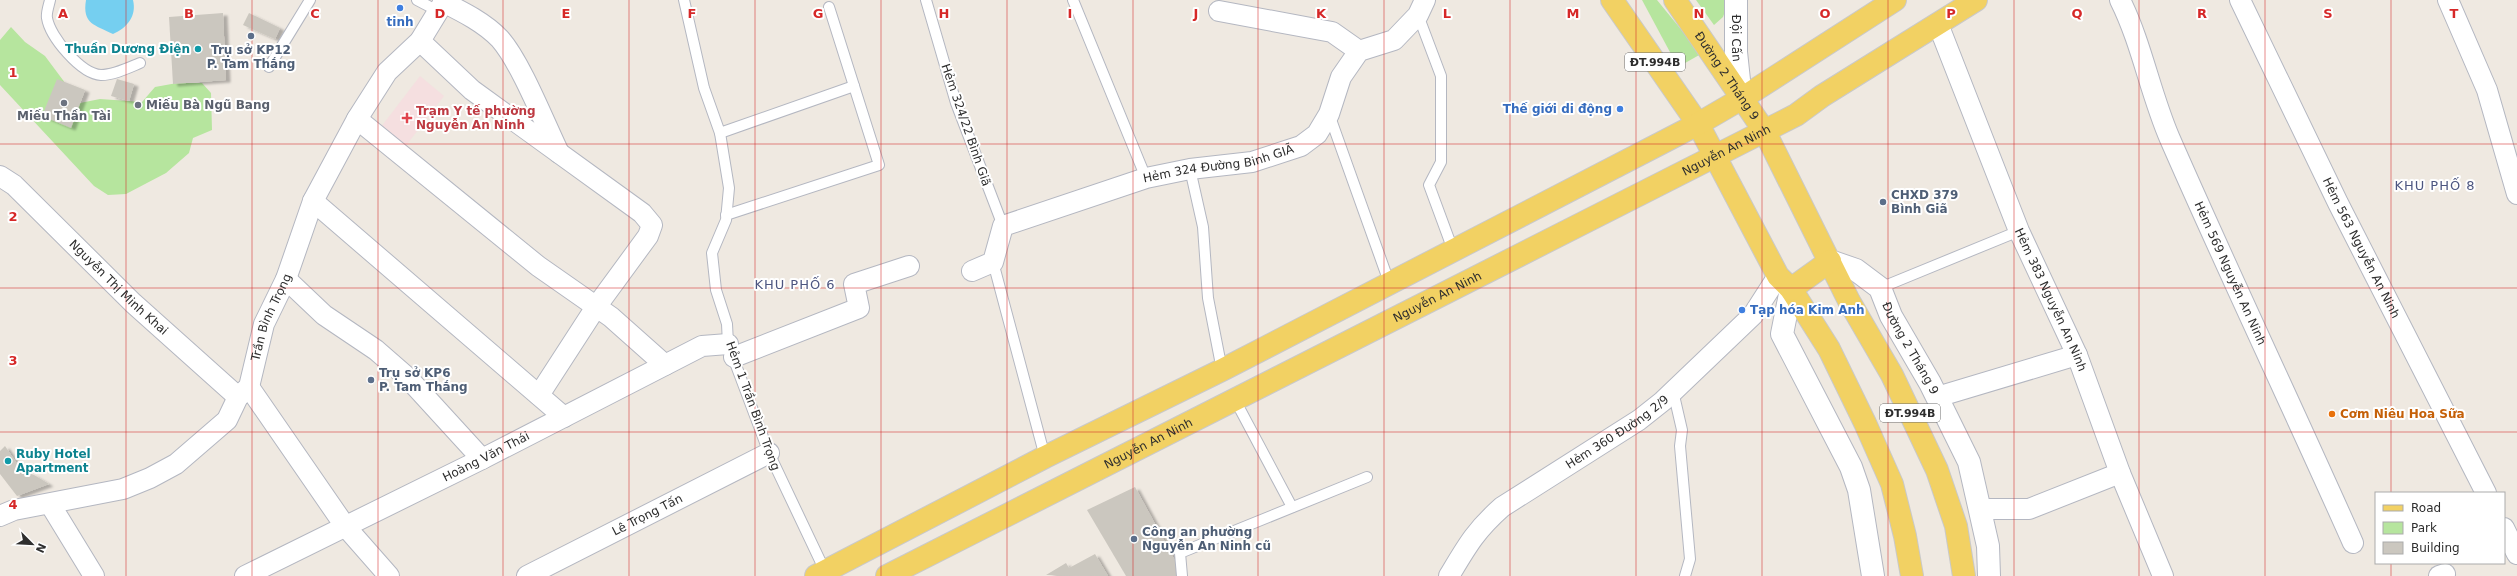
<svg xmlns="http://www.w3.org/2000/svg" width="2517" height="576" font-family="'DejaVu Sans',sans-serif">
  <style>
    .medical { fill: #f5dfe0 }
    .green { fill: #b6e59e }
    .water { fill: #75cff0 }
    .building { fill: #cbc7bf; filter: url(#shadow) }
    .lines { fill: none; stroke-linecap: round; stroke-linejoin: round }
    .service-casing { stroke: #b4b7c1; stroke-width: 12 }
    .minor-casing { stroke: #b4b7c1; stroke-width: 22 }
    .tertiary-casing { stroke: #b4b7c1; stroke-width: 24 }
    .secondary-casing { stroke: #b4b7c1; stroke-width: 24 }
    .primary-casing { stroke: #c9c9c9; stroke-width: 24 }
    .service { stroke: #fff; stroke-width: 10 }
    .minor { stroke: #fff; stroke-width: 20 }
    .tertiary { stroke: #fff; stroke-width: 22 }
    .secondary { stroke: #fff; stroke-width: 22 }
    .primary { stroke: #f2d163; stroke-width: 22 }
    .grid { fill: none; stroke: #d62828; stroke-width: 1; stroke-opacity: 0.55 }
    .shop-dot { fill: #3f7fe0; stroke: #fff; stroke-width: 1.5 }
    .service-dot { fill: #5c6f8a; stroke: #fff; stroke-width: 1.5 }
    .culture-dot { fill: #0f9aa8; stroke: #fff; stroke-width: 1.5 }
    .worship-dot { fill: #6b7280; stroke: #fff; stroke-width: 1.5 }
    .health-dot { fill: #e0444e; stroke: #fff; stroke-width: 1.5 }
    .food-dot { fill: #e8710a; stroke: #fff; stroke-width: 1.5 }
    .labels { text-anchor: middle; dominant-baseline: central; stroke-width: 4; stroke-linejoin: round; paint-order: stroke }
    .shield { fill: #fff; stroke: #6d6d6d; stroke-width: 1 }
    .shield-label { font-size: 11px; font-weight: bold; fill: #2e2e2e }
    .shop-label { font-size: 12px; font-weight: bold; fill: #366cbe; stroke: #fff }
    .street-label { font-size: 12px; fill: #2e2e2e; stroke: #fff }
    .culture-label { font-size: 12px; font-weight: bold; fill: #0d838f; stroke: #fff; text-anchor: end }
    .service-label { font-size: 12px; font-weight: bold; fill: #4e5e75; stroke: #fff; text-anchor: start }
    .worship-label { font-size: 12px; font-weight: bold; fill: #5b616d; stroke: #fff; text-anchor: start }
    .health-label { font-size: 12px; font-weight: bold; fill: #be3a42; stroke: #fff; text-anchor: start }
    .food-label { font-size: 12px; font-weight: bold; fill: #c56008; stroke: #fff; text-anchor: start }
    .neighbourhood-label { font-size: 13px; letter-spacing: 1px; fill: #4d5680; stroke: #fff }
    .grid-label { font-size: 13px; text-anchor: middle; font-weight: bold; fill: #d62828; stroke: #fff; stroke-width: 4; stroke-linejoin: round; paint-order: stroke }
  </style>
  <defs>
    <filter id="shadow"><feDropShadow dx="4.5" dy="2.5" stdDeviation="1" flood-color="#0004"/></filter>
  </defs>
  <rect width="100%" height="100%" fill="#efe9e1"/>
  <!-- medical -->
  <path class="medical" d="M420,76L444,96L395,160L371,140Z"/>
  <!-- green -->
  <g class="green">
    <path d="M1642,0H1657L1701,54L1678,67Z"/>
    <path d="M1696,0H1729L1723,17L1714,25Z"/>
    <path d="M11,27L25,42L45,56L80,103L100,99L142,102L155,87L177,83H202L211,93L212,130L193,138L189,153L166,173L126,194L108,195L94,186L0,85V40Z"/>
  </g>
  <!-- water -->
  <path class="water" d="M86,0H133C137,16 127,28 113,34C95,25 82,24 86,0Z"/>
  <!-- building -->
  <g class="building">
    <path d="M223,13L226,80L173,84L169,17Z"/>
    <path d="M249,13L280,28L275,39L243,25Z"/>
    <path d="M57,79L85,90L71,128L42,116Z"/>
    <path d="M117,79L134,84L129,101L111,96Z"/>
    <path d="M5,446L22,471L34,475L49,484L17,496L0,474V451Z"/>
    <path d="M1135,487L1179,568L1180,576H1126L1087,510Z"/>
    <path d="M1095,554L1108,576L1046,575L1066,563L1069,568Z"/>
  </g>
  <g class="lines">
    <defs>
      <g id="service">
        <path d="M50,0C49,5 46,13 47,18C50,37 81,74 101,75C114,75 128,68 140,63"/>
        <path d="M417,0L438,11"/>
        <path d="M684,0L704,88L720,133L729,188L726,220L712,253L716,290L727,324L728,344L769,453L825,571"/>
        <path d="M926,0L956,103L1003,226"/>
        <path d="M1073,0L1146,178"/>
        <path d="M1418,15L1441,76V162L1429,185L1453,250"/>
        <path d="M269,67L310,0"/>
        <path d="M1329,114L1389,282"/>
        <path d="M720,133L854,86"/>
        <path d="M1190,169L1203,227L1208,298L1222,370"/>
        <path d="M726,215L879,165L829,7"/>
        <path d="M993,262L1045,457"/>
        <path d="M1880,288L2019,231"/>
        <path d="M1673,391L1682,430L1680,446L1690,559L1685,576"/>
        <path d="M1234,398L1292,507"/>
        <path d="M1182,576L1180,553L1367,477"/>
      </g>
      <g id="minor">
        <path id="s1" d="M2120,0C2142,44 2150,93 2170,139C2229,274 2293,408 2353,543"/>
        <path id="s2" d="M2240,0L2338,203L2486,493"/>
        <path d="M2448,0L2487,90L2517,194"/>
        <path d="M443,2C463,12 485,23 500,39C521,63 544,122 559,153"/>
        <path d="M1219,11L1332,32L1359,51"/>
        <path id="s3" d="M1938,24L2019,231L2077,355L2120,473L2163,576"/>
        <path d="M420,41L472,90L642,213L652,225L648,236L596,307L539,395"/>
        <path d="M357,119L538,266L611,317L665,365"/>
        <path id="s4" d="M0,176L14,185L133,303L238,397"/>
        <path d="M313,201L564,417"/>
        <path id="s5" d="M972,271L993,262L1003,226L1146,178L1190,169L1252,162L1301,146L1317,134L1329,114L1341,77L1359,51L1394,40L1418,15L1425,0"/>
        <path d="M286,279L324,315L376,350L407,377L482,459"/>
        <path d="M734,357L859,308L854,284L909,266"/>
        <path d="M249,387L345,526L389,576"/>
        <path d="M1937,397L2077,355"/>
        <path d="M50,504L94,576"/>
        <path d="M1981,509H2029L2120,473"/>
        <path id="s6" d="M0,516L14,510L123,489L150,478L176,464L227,420L238,397L249,387L264,324L286,279L313,201L357,119L387,72L420,41L445,0"/>
        <path d="M2504,528L2517,554"/>
        <path id="s7" d="M245,576L482,459L702,346L728,344"/>
        <path id="s8" d="M527,576L769,453"/>
        <path id="s9" d="M1449,576C1467,546 1475,531 1502,507L1639,420L1663,401L1753,315L1778,276"/>
        <path d="M2439,576L2445,574"/>
      </g>
      <g id="tertiary">
        <path id="s10" d="M1736,0V52L1741,99"/>
      </g>
      <g id="secondary">
        <path id="s11" d="M1830,261L1856,270L1880,288L1891,316L1930,383L1969,462L1988,546L1989,576"/>
        <path d="M1791,289L1782,334L1851,467L1859,490L1873,576"/>
      </g>
      <g id="primary">
        <path d="M1612,0L1698,124L1778,276L1791,289L1829,349L1865,423L1892,484L1905,536L1912,576"/>
        <path id="s12" d="M1675,0L1765,132L1849,301L1892,375L1937,470L1956,526L1964,576"/>
        <path d="M1791,289L1830,261"/>
        <path d="M816,576L1045,457L1222,370L1698,124L1741,99L1895,0"/>
        <path id="s13" d="M887,576L1796,115L1822,96L1976,0"/>
      </g>
    </defs>
    <!-- service casing -->
    <use href="#service" class="service-casing"/>
    <!-- minor casing -->
    <use href="#minor" class="minor-casing"/>
    <!-- tertiary casing -->
    <use href="#tertiary" class="tertiary-casing"/>
    <!-- secondary casing -->
    <use href="#secondary" class="secondary-casing"/>
    <!-- primary casing -->
    <use href="#primary" class="primary-casing"/>
    <!-- service -->
    <use href="#service" class="service"/>
    <!-- minor -->
    <use href="#minor" class="minor"/>
    <!-- tertiary -->
    <use href="#tertiary" class="tertiary"/>
    <!-- secondary -->
    <use href="#secondary" class="secondary"/>
    <!-- primary -->
    <use href="#primary" class="primary"/>
  </g>
  <!-- grid -->
  <path class="grid" d="M126,0V576M252,0V576M378,0V576M503,0V576M629,0V576M755,0V576M881,0V576M1007,0V576M1133,0V576M1258,0V576M1384,0V576M1510,0V576M1636,0V576M1762,0V576M1888,0V576M2014,0V576M2139,0V576M2265,0V576M2391,0V493M0,144H2517M0,288H2517M0,432H2517M2391,563V576"/>
  <!-- markers -->
  <g class="shop-dot">
    <circle cx="400" cy="8" r="4"/>
    <circle cx="1620" cy="109" r="4"/>
    <circle cx="1742" cy="310" r="4"/>
  </g>
  <g class="service-dot">
    <circle cx="251" cy="36" r="4"/>
    <circle cx="1883" cy="202" r="4"/>
    <circle cx="371" cy="380" r="4"/>
    <circle cx="1134" cy="539" r="4"/>
  </g>
  <g class="culture-dot">
    <circle cx="198" cy="49" r="4"/>
    <circle cx="8" cy="461" r="4"/>
  </g>
  <g class="worship-dot">
    <circle cx="64" cy="103" r="4"/>
    <circle cx="138" cy="105" r="4"/>
  </g>
  <path class="health-dot" d="M405 112h4v4h4v4h-4v4h-4v-4h-4v-4h4z"/>
  <circle class="food-dot" cx="2332" cy="414" r="4"/>
  <g class="labels">
    <!-- shield labels -->
    <g class="shield">
      <rect x="1625" y="53" width="60" height="18" rx="3"/>
      <rect x="1880" y="404" width="60" height="18" rx="3"/>
    </g>
    <g class="shield-label">
      <text x="1655" y="62">ĐT.994B</text>
      <text x="1910" y="413">ĐT.994B</text>
    </g>
    <!-- shop labels -->
    <g class="shop-label">
      <text x="400" y="22">tinh</text>
      <text x="1612" y="109" text-anchor="end">Thế giới di động</text>
      <text x="1750" y="310" text-anchor="start">Tạp hóa Kim Anh</text>
    </g>
    <!-- street labels -->
    <g class="street-label">
      <text stroke="none"><textPath href="#s10" startOffset="38">Đội Cấn</textPath></text>
      <text stroke="none"><textPath href="#s12" startOffset="92">Đường 2 Tháng 9</textPath></text>
      <text transform="translate(966 125) rotate(71)">Hẻm 324/22 Bình Giã</text>
      <text stroke="none"><textPath href="#s13" startOffset="941">Nguyễn An Ninh</textPath></text>
      <text stroke="none"><textPath href="#s5" startOffset="285">Hẻm 324 Đường Binh GIÃ</textPath></text>
      <text stroke="none"><textPath href="#s2" startOffset="276">Hẻm 563 Nguyễn An Ninh</textPath></text>
      <text stroke="none"><textPath href="#s1" startOffset="295">Hẻm 569 Nguyễn An Ninh</textPath></text>
      <text stroke="none"><textPath href="#s4" startOffset="163">Nguyễn Thị Minh Khai</textPath></text>
      <text stroke="none"><textPath href="#s13" startOffset="617">Nguyễn An Ninh</textPath></text>
      <text stroke="none"><textPath href="#s3" startOffset="298">Hẻm 383 Nguyễn An Ninh</textPath></text>
      <text stroke="none"><textPath href="#s6" startOffset="366">Trần Bình Trọng</textPath></text>
      <text stroke="none"><textPath href="#s11" startOffset="125">Đường 2 Tháng 9</textPath></text>
      <text transform="translate(753 406) rotate(70)">Hẻm 1 Trần Bình Trọng</text>
      <text stroke="none"><textPath href="#s9" startOffset="225">Hẻm 360 Đường 2/9</textPath></text>
      <text stroke="none"><textPath href="#s13" startOffset="293">Nguyễn An Ninh</textPath></text>
      <text stroke="none"><textPath href="#s7" startOffset="269">Hoàng Văn Thái</textPath></text>
      <text stroke="none"><textPath href="#s8" startOffset="135">Lê Trọng Tấn</textPath></text>
    </g>
    <!-- culture labels -->
    <g class="culture-label">
      <text x="190" y="49">Thuần Dương Điện</text>
      <text x="16" y="454" text-anchor="start">Ruby Hotel<tspan x="16" dy="14">Apartment</tspan></text>
    </g>
    <!-- service labels -->
    <g class="service-label">
      <text x="251" y="50" text-anchor="middle">Trụ sở KP12<tspan x="251" dy="14">P. Tam Thắng</tspan></text>
      <text x="1891" y="195">CHXD 379<tspan x="1891" dy="14">Bình Giã</tspan></text>
      <text x="379" y="373">Trụ sở KP6<tspan x="379" dy="14">P. Tam Thắng</tspan></text>
      <text x="1142" y="532">Công an phường<tspan x="1142" dy="14">Nguyễn An Ninh cũ</tspan></text>
    </g>
    <!-- worship labels -->
    <g class="worship-label">
      <text x="146" y="105">Miếu Bà Ngũ Bang</text>
      <text x="64" y="116" text-anchor="middle">Miếu Thần Tài</text>
    </g>
    <!-- health labels -->
    <g class="health-label">
      <text x="416" y="111">Trạm Y tế phường<tspan x="416" dy="14">Nguyễn An Ninh</tspan></text>
    </g>
    <!-- food labels -->
    <g class="food-label">
      <text x="2340" y="414">Cơm Niêu Hoa Sữa</text>
    </g>
    <!-- neighbourhood labels -->
    <g class="neighbourhood-label">
      <text x="2435" y="185">KHU PHỐ 8</text>
      <text x="795" y="284">KHU PHỐ 6</text>
    </g>
  </g>
  <g class="grid-label">
    <text x="63" y="18">A</text>
    <text x="189" y="18">B</text>
    <text x="315" y="18">C</text>
    <text x="440" y="18">D</text>
    <text x="566" y="18">E</text>
    <text x="692" y="18">F</text>
    <text x="818" y="18">G</text>
    <text x="944" y="18">H</text>
    <text x="1070" y="18">I</text>
    <text x="1196" y="18">J</text>
    <text x="1321" y="18">K</text>
    <text x="1447" y="18">L</text>
    <text x="1573" y="18">M</text>
    <text x="1699" y="18">N</text>
    <text x="1825" y="18">O</text>
    <text x="1951" y="18">P</text>
    <text x="2077" y="18">Q</text>
    <text x="2202" y="18">R</text>
    <text x="2328" y="18">S</text>
    <text x="2454" y="18">T</text>
    <text x="13" y="77">1</text>
    <text x="13" y="221">2</text>
    <text x="13" y="365">3</text>
    <text x="13" y="509">4</text>
  </g>
  <!-- legend -->
  <rect x="2375" y="492" width="130" height="72" fill="#ffffff" stroke="#ababab"/>
  <rect x="2383" y="505" width="20" height="6" fill="#f2d163" stroke="#ababab"/>
  <text x="2411" y="512" font-size="12" fill="#2e2e2e">Road</text>
  <rect x="2383" y="522" width="20" height="12" fill="#b6e59e" stroke="#ababab"/>
  <text x="2411" y="532" font-size="12" fill="#2e2e2e">Park</text>
  <rect x="2383" y="542" width="20" height="12" fill="#cbc7bf" stroke="#ababab"/>
  <text x="2411" y="552" font-size="12" fill="#2e2e2e">Building</text>
  <!-- north arrow -->
  <g transform="translate(32 544) rotate(114)" stroke="#ffffff" stroke-width="3" paint-order="stroke">
  <path d="M0-3L7 15L0 10L-7 15Z" fill="#2e2e2e"/>
  <text y="-6" font-size="11" font-weight="bold" text-anchor="middle" fill="#2e2e2e">N</text>
  </g>
</svg>
